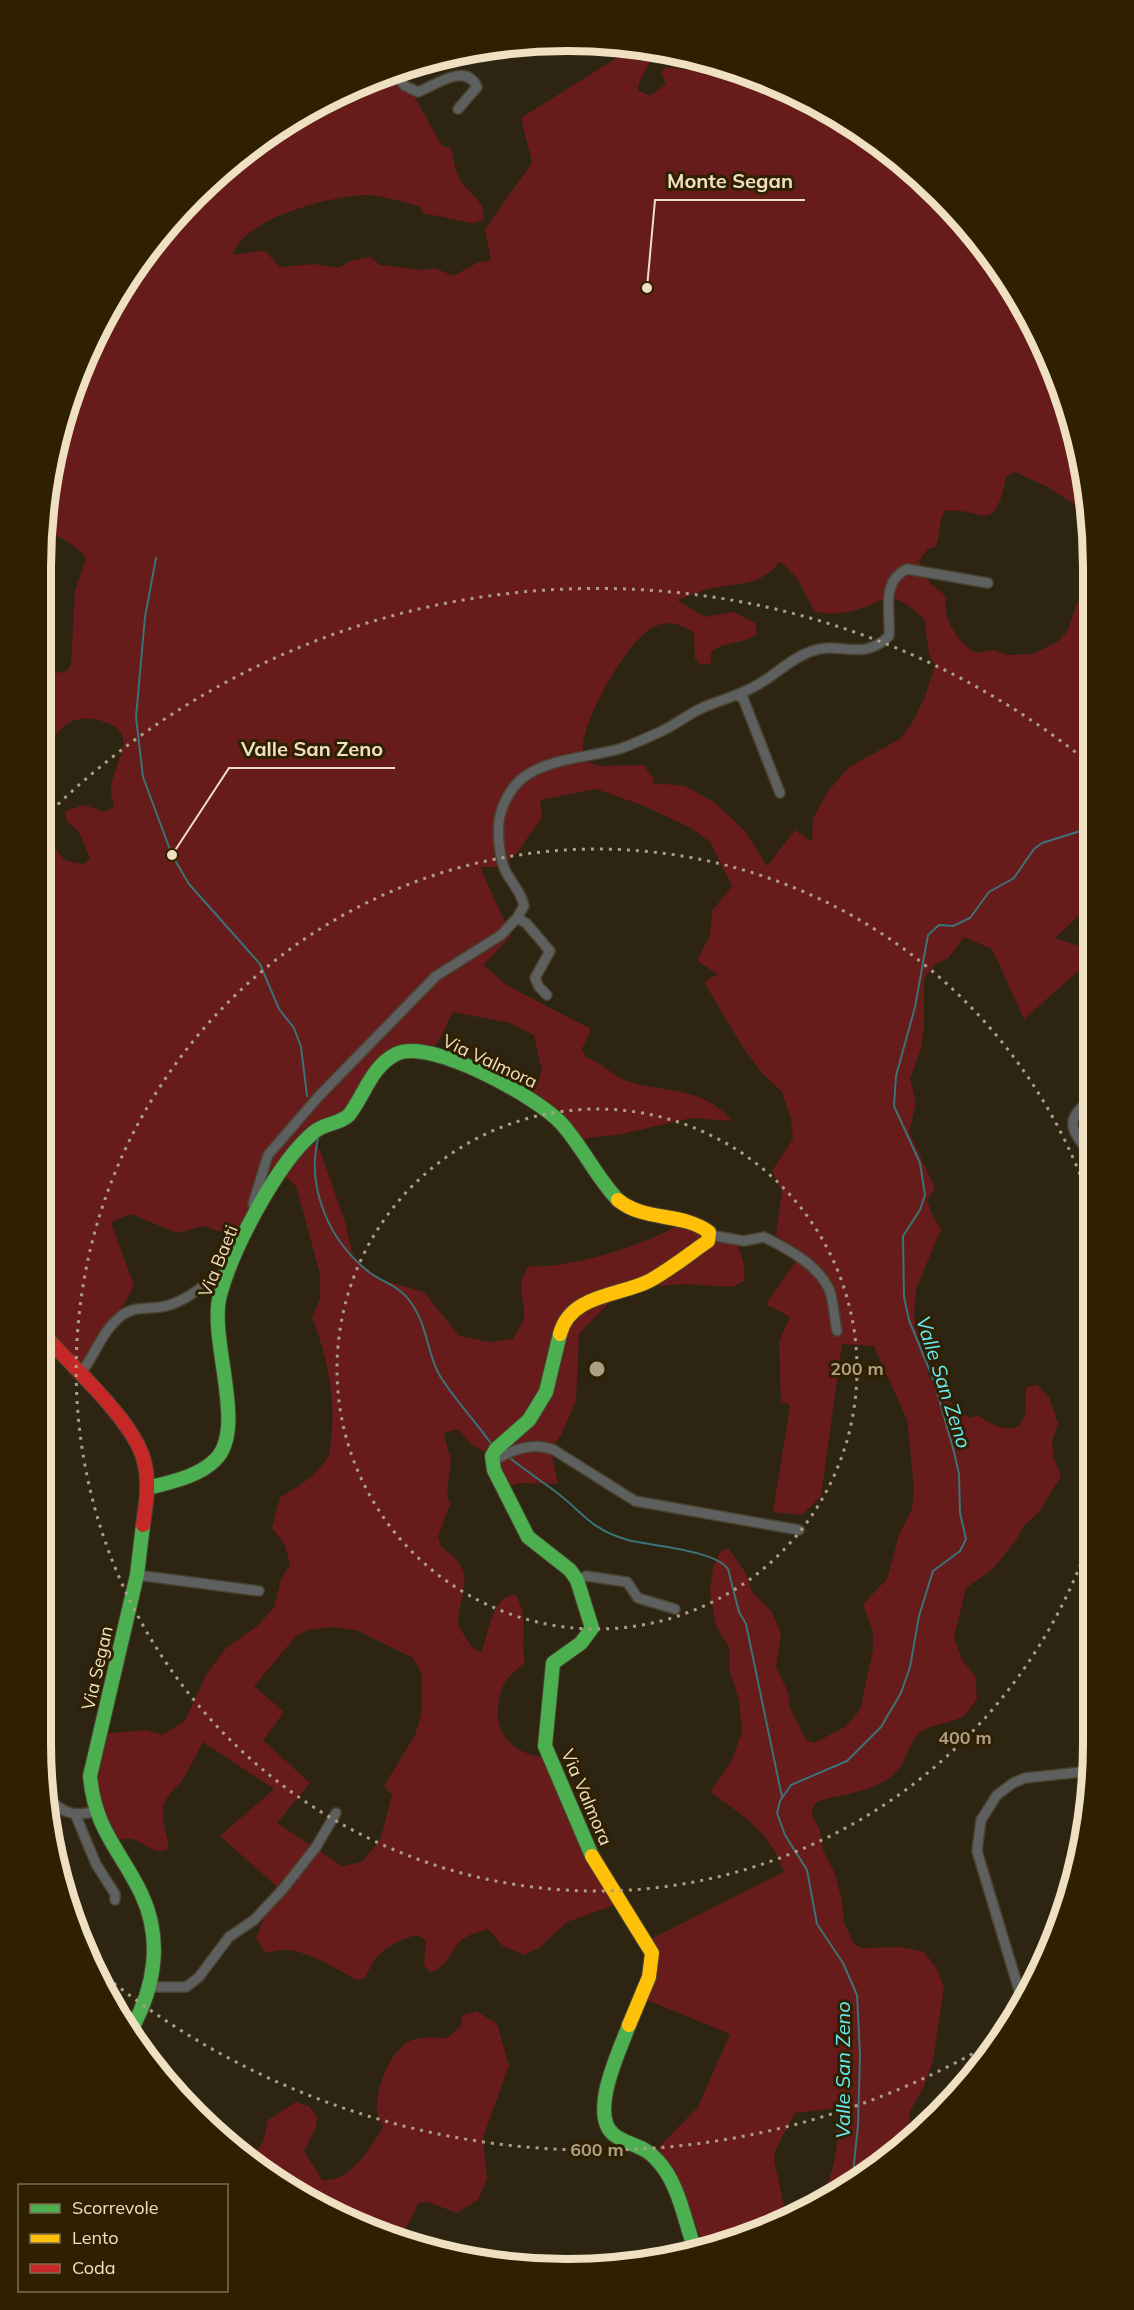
<svg xmlns="http://www.w3.org/2000/svg" width="1134" height="2310" font-family="Mulish,sans-serif">
  <style>
    .green { fill: #671b1b; fill-rule: evenodd }
    .lines { fill: none; stroke-linecap: round; stroke-linejoin: round }
    .stream { stroke: #3b7378; stroke-width: 2 }
    .street-casing { stroke: #4a4231; stroke-width: 12 }
    .fast-casing { stroke: #4a4231; stroke-width: 16 }
    .slow-casing { stroke: #4a4231; stroke-width: 16 }
    .jam-casing { stroke: #4a4231; stroke-width: 16 }
    .street { stroke: #5e6060; stroke-width: 9 }
    .fast { stroke: #4caf50; stroke-width: 14 }
    .slow { stroke: #ffc107; stroke-width: 14 }
    .jam { stroke: #c62828; stroke-width: 14 }
    .ring { fill: none; stroke: #ac9f84; stroke-width: 3; stroke-dasharray: 3 6 }
    .labels { text-anchor: middle; dominant-baseline: central; stroke-width: 6; stroke-linejoin: round; paint-order: stroke }
    .street-label { font-size: 18px; fill: #f0e0c2; stroke: #2e2000 }
    .water-label { font-size: 20px; font-style: italic; fill: #66ebf8; stroke: #2e2000 }
    .rim { fill: none; stroke: #f0e0c2; stroke-width: 8 }
    .centre { fill: #ac9f84; stroke: #2e2000; stroke-width: 3 }
    .ring-label { font-size: 18px; text-anchor: middle; font-weight: bold; fill: #ac9f84; stroke: #2e2000; stroke-width: 6; stroke-linejoin: round; paint-order: stroke }
    .leader { fill: none; stroke: #f0e0c2; stroke-width: 2 }
    .callout-dot { fill: #f0e0c2; stroke: #2e2000; stroke-width: 2 }
    .callout-label { font-size: 20px; text-anchor: middle; font-weight: bold; fill: #f0e0c2; stroke: #2e2000; stroke-width: 6; stroke-linejoin: round; paint-order: stroke }
  </style>
  <rect width="100%" height="100%" fill="#2d2512"/>
  <!-- green -->
  <g class="green">
    <path d="M634,47L639,48L640,63L643,58L650,59C648,71 638,78 638,90L650,96L666,84L661,72L666,67L701,72L728,68L769,81L887,149L984,246L1053,365L1089,498V514L1046,486L1014,472L1006,477C994,539 982,506 944,511C938,525 941,535 935,547L928,549L919,561L929,582L946,596C941,616 958,645 977,653L993,650L1008,655L1033,654L1057,642L1067,632L1077,603L1089,594L1090,905L1055,938L1091,950V960L1024,1019L992,949L964,937L948,958L934,965L924,979V1027L921,1049L910,1079L916,1103L909,1132L935,1188L927,1200L932,1215L941,1229L916,1289L914,1317L929,1377L955,1408L970,1418L978,1415C989,1423 1017,1440 1024,1417C1027,1409 1025,1396 1026,1387L1037,1385L1049,1397L1058,1423L1052,1442L1054,1458L1061,1476L1039,1512L1024,1526L1016,1540L993,1569L966,1588L954,1637L962,1660L975,1675L977,1699C973,1704 967,1714 962,1717C952,1723 936,1723 922,1731C910,1738 907,1760 898,1770C877,1793 843,1793 816,1802L811,1813L820,1830L823,1850L835,1874L842,1901L844,1922L853,1943L861,1948L901,1947L924,1952L937,1969L944,1988L933,2060L924,2087L910,2111L909,2126L915,2135L888,2160L816,2205C835,2175 841,2143 835,2108L795,2113L776,2149L774,2160L787,2219L703,2244L680,2185L658,2148L698,2107L730,2034L647,2000L655,1974L651,1939L784,1872C772,1833 741,1814 710,1792L731,1762L742,1732L739,1701L730,1671L729,1647L716,1626L710,1592L713,1568L720,1552L728,1548L745,1572L752,1592L772,1612L781,1635L776,1667L788,1692L790,1708L806,1740L814,1743L845,1727L860,1710L873,1650V1631L863,1604L887,1579L899,1535L912,1509L914,1488L907,1420L874,1346L842,1344L821,1496L802,1515L773,1512L790,1405L784,1402L781,1404L779,1341L790,1317L766,1304L801,1254L776,1235L782,1191L772,1171L793,1139L791,1119L782,1092L761,1072L742,1046L704,982L718,974L697,961L710,935L712,911L732,886L710,842L691,828L642,805L596,789L540,800L542,817L517,853L501,867H480L511,936L483,965L508,986L591,1029L582,1049L585,1057C602,1062 613,1077 630,1082C668,1093 704,1087 732,1121L691,1118L622,1134L573,1140L530,1099L542,1071L534,1035L510,1023L453,1012L438,1042L427,1056L406,1053L385,1069L360,1105L311,1137L320,1150L345,1222L353,1256L378,1279L424,1292L459,1336L489,1342L513,1339C516,1333 523,1324 524,1317C525,1296 514,1288 529,1266C570,1269 645,1245 681,1224L736,1242C742,1256 746,1266 744,1281L732,1287L686,1284L623,1288L579,1334L576,1401L562,1433L551,1450L558,1484L521,1483L503,1487L490,1456L470,1443L458,1429L444,1433C445,1441 451,1457 451,1461C450,1476 444,1489 450,1504L438,1537L441,1547C480,1573 459,1588 458,1625L470,1645L481,1653C489,1635 491,1595 516,1595C529,1618 520,1636 525,1662C518,1670 507,1676 503,1686C487,1729 509,1757 553,1758L620,1903L567,1922L539,1948L524,1955L503,1946L488,1929C480,1932 471,1934 464,1938C450,1948 449,1968 430,1972L424,1965L426,1940L416,1935C402,1939 384,1947 375,1959C370,1965 369,1973 363,1979L356,1980C334,1967 294,1941 269,1953L263,1950L256,1938L267,1910L285,1894L220,1836L274,1789L203,1742C196,1755 190,1768 182,1780C174,1791 163,1797 163,1812C162,1826 169,1836 168,1849C153,1857 145,1841 131,1839C123,1838 113,1842 105,1844L90,1802L101,1734L146,1730L163,1735L185,1721L207,1673L226,1648L256,1627L274,1608L281,1579L290,1564L285,1545L272,1528L280,1497C297,1488 316,1475 327,1459C330,1455 330,1447 331,1441C336,1399 328,1357 312,1318L320,1299V1274L296,1186L280,1172L244,1239L203,1226L177,1233L131,1214L111,1222L134,1286L84,1375L41,1330V841L54,848L66,861L84,864L90,859L79,832L66,820L65,811L84,805L105,812L114,806C113,800 110,793 111,788C113,762 143,733 102,721C92,718 80,717 70,722C57,729 54,743 41,750V653L47,667L57,673L67,671L71,665L75,591L86,558C77,545 60,535 44,533L51,464L81,365L129,274L195,194L275,129L338,96L345,102L357,96L356,86L387,74L396,82L408,85L442,146L451,148C454,158 454,167 458,176C466,193 485,198 484,220L471,223L423,213L420,206C404,203 386,196 370,195C336,194 242,218 233,255L259,251L266,252L280,267L314,264L339,268L350,261L370,257L380,265L421,270L435,268L453,276L477,263L491,260L485,229L532,163L521,118ZM780,561L797,578L814,611C831,616 848,613 865,607C876,603 883,596 896,599C906,602 916,612 924,618L929,654L935,665L925,697L911,725L900,739L849,767L829,790L813,818L812,842L795,830L767,866L745,831L714,802L685,786L653,783V777L643,765L599,766L588,762C586,758 583,753 583,748C583,719 628,638 655,626C670,620 682,624 694,633L695,659L701,665L711,663V652C724,641 742,645 757,634L755,623L733,612L705,617L677,600C687,597 697,592 708,589C737,582 760,588 780,561ZM330,1627L356,1630L413,1658L422,1675L421,1715L415,1735L384,1786L392,1795L380,1840L362,1862L342,1866L277,1823L310,1783L263,1740L284,1712L254,1686L296,1636L309,1630Z"/>
    <path d="M476,2011L497,2024L509,2065L483,2138L487,2179L478,2200L457,2213L428,2202L418,2203L410,2221L397,2239C344,2223 290,2195 250,2158L263,2142L268,2120L296,2102L309,2106L317,2117L316,2128L304,2151L322,2180C350,2183 370,2148 383,2127C381,2122 377,2115 377,2109C376,2089 389,2051 410,2041C421,2036 435,2038 447,2038L460,2027L463,2015Z"/>
  </g>
  <g class="lines">
    <!-- stream -->
    <g class="stream">
      <path d="M156,558L145,617L136,717L143,777L172,855L189,884L260,964L279,1009L294,1028L301,1047L307,1096"/>
      <path d="M319,1135C305,1185 328,1240 369,1272C382,1282 399,1286 409,1300C428,1324 427,1355 440,1376C455,1400 476,1422 492,1445"/>
      <path d="M511,1459C524,1469 538,1479 552,1489C582,1510 588,1529 628,1540C651,1546 715,1550 728,1569L739,1612L746,1624L782,1797"/>
      <path d="M852,2183L858,2125L860,2055L857,1995L843,1963L817,1924L807,1870L785,1835L777,1813L780,1801L791,1785L847,1761L881,1727L901,1693L910,1667L919,1616L933,1571L960,1551L966,1539L960,1513L959,1474L953,1448L934,1381L909,1320L904,1297L903,1236L920,1210L925,1195L920,1163L894,1106L896,1076L915,1007L928,935L939,925L953,926L970,918L989,892L1014,878L1034,849L1042,843L1090,828"/>
    </g>
    <defs>
      <g id="street">
        <path d="M393,72L405,86L418,92C436,85 466,62 477,87L458,109"/>
        <path d="M736,695L743,698L780,793"/>
        <path d="M517,918L526,923L550,951L535,978L539,987L547,995"/>
        <path d="M1091,1100C1062,1120 1072,1131 1091,1155"/>
        <path d="M256,1214L253,1204L268,1155L319,1096L436,976L501,935L517,918L524,906C521,891 512,884 505,870C499,856 496,827 501,812C506,796 516,781 530,773C558,757 593,757 622,748C636,743 651,736 664,730C678,723 690,713 704,707C723,699 745,694 762,682C779,672 793,657 812,651C840,641 863,662 889,636C891,612 880,582 907,569L988,583"/>
        <path d="M710,1235L744,1241L764,1237C788,1249 817,1264 829,1289C834,1301 834,1318 837,1331"/>
        <path d="M81,1373C95,1355 102,1331 121,1316C134,1306 147,1309 161,1307C189,1302 207,1280 231,1269"/>
        <path d="M493,1461C511,1450 534,1442 554,1450L635,1501L799,1530"/>
        <path d="M137,1575L259,1591"/>
        <path d="M577,1580L586,1576L627,1582L638,1598L675,1609"/>
        <path d="M50,1800C65,1814 74,1816 94,1812"/>
        <path d="M76,1816L96,1864L115,1894V1900"/>
        <path d="M150,1987H186L199,1977L229,1937L254,1920L283,1889L316,1847L336,1813"/>
        <path d="M1021,1997L977,1851L981,1820L997,1795L1013,1783L1025,1778L1091,1771"/>
      </g>
      <g id="fast">
        <path d="M560,1334L546,1392L529,1420L496,1449L492,1456L494,1470L528,1537L570,1570L577,1580L592,1628L581,1643L553,1663L545,1746L592,1856"/>
        <path d="M148,1488C170,1482 198,1477 215,1460C248,1429 208,1339 220,1295C232,1250 277,1163 313,1133C323,1123 338,1125 349,1115C365,1094 371,1067 396,1054C429,1037 537,1097 561,1123C582,1146 596,1177 618,1200"/>
        <path d="M629,2025C620,2050 589,2112 613,2134C626,2145 644,2145 656,2159C678,2181 684,2218 694,2247"/>
        <path d="M131,2030C155,1987 163,1939 141,1893C119,1848 95,1830 90,1776L137,1575L143,1525"/>
      </g>
      <g id="slow">
        <path d="M560,1334C570,1294 620,1296 649,1281C670,1270 689,1254 708,1241L709,1232C682,1212 645,1222 618,1200"/>
        <path d="M592,1856L652,1953L649,1977L629,2025"/>
      </g>
      <path id="jam" d="M41,1332C69,1363 135,1422 144,1461C150,1483 146,1503 143,1525"/>
    </defs>
    <!-- street casing -->
    <use href="#street" class="street-casing"/>
    <!-- fast casing -->
    <use href="#fast" class="fast-casing"/>
    <!-- slow casing -->
    <use href="#slow" class="slow-casing"/>
    <!-- jam casing -->
    <use href="#jam" class="jam-casing"/>
    <!-- street -->
    <use href="#street" class="street"/>
    <!-- fast -->
    <use href="#fast" class="fast"/>
    <!-- slow -->
    <use href="#slow" class="slow"/>
    <!-- jam -->
    <use href="#jam" class="jam"/>
  </g>
  <!-- distance rings -->
  <g class="ring">
    <circle cx="597" cy="1369" r="260"/>
    <path d="M1093 1530A521 521 0 1 1 1091 1204"/>
    <path d="M988 2045A781 781 0 0 1 100 1972M45 817A781 781 0 0 1 1088 762"/>
  </g>
  <g class="labels">
    <!-- street labels -->
    <g class="street-label">
      <text transform="translate(490 1061) rotate(25)">Via Valmora</text>
      <text transform="translate(218 1261) rotate(-68)">Via Baeti</text>
      <text transform="translate(97 1668) rotate(-77)">Via Segan</text>
      <text transform="translate(587 1797) rotate(67)">Via Valmora</text>
    </g>
    <!-- water labels -->
    <g class="water-label">
      <text transform="translate(944 1382) rotate(72)">Valle San Zeno</text>
      <text transform="translate(842 2070) rotate(-90)">Valle San Zeno</text>
    </g>
  </g>
  <!-- crop -->
  <path d="M0 0H1134V2310H0ZM567 51H567A516 516 0 0 1 1083 567V1743A516 516 0 0 1 567 2259H567A516 516 0 0 1 51 1743V567A516 516 0 0 1 567 51Z" fill="#2e2000" fill-rule="evenodd"/>
  <path class="rim" d="M567 51H567A516 516 0 0 1 1083 567V1743A516 516 0 0 1 567 2259H567A516 516 0 0 1 51 1743V567A516 516 0 0 1 567 51Z"/>
  <circle cx="597" cy="1369" r="9" class="centre"/>
  <g class="ring-label">
    <text x="857" y="1375">200 m</text>
    <text x="965" y="1744">400 m</text>
    <text x="597" y="2156">600 m</text>
  </g>
  <!-- callouts -->
  <path class="leader" d="M647 288L655 200H805M172 855L229 768H395"/>
  <g class="callout-dot">
    <circle cx="647" cy="288" r="6"/>
    <circle cx="172" cy="855" r="6"/>
  </g>
  <g class="callout-label">
    <text x="730" y="188">Monte Segan</text>
    <text x="312" y="756">Valle San Zeno</text>
  </g>
  <!-- legend -->
  <rect x="18" y="2184" width="210" height="108" fill="#2e2000" stroke="#7c6d4e" stroke-width="1.5"/>
  <rect x="30" y="2204" width="30" height="9" fill="#4caf50" stroke="#7c6d4e" stroke-width="1.5"/>
  <text x="72" y="2214" font-size="18" fill="#f0e0c2">Scorrevole</text>
  <rect x="30" y="2234" width="30" height="9" fill="#ffc107" stroke="#7c6d4e" stroke-width="1.5"/>
  <text x="72" y="2244" font-size="18" fill="#f0e0c2">Lento</text>
  <rect x="30" y="2264" width="30" height="9" fill="#c62828" stroke="#7c6d4e" stroke-width="1.5"/>
  <text x="72" y="2274" font-size="18" fill="#f0e0c2">Coda</text>
</svg>
